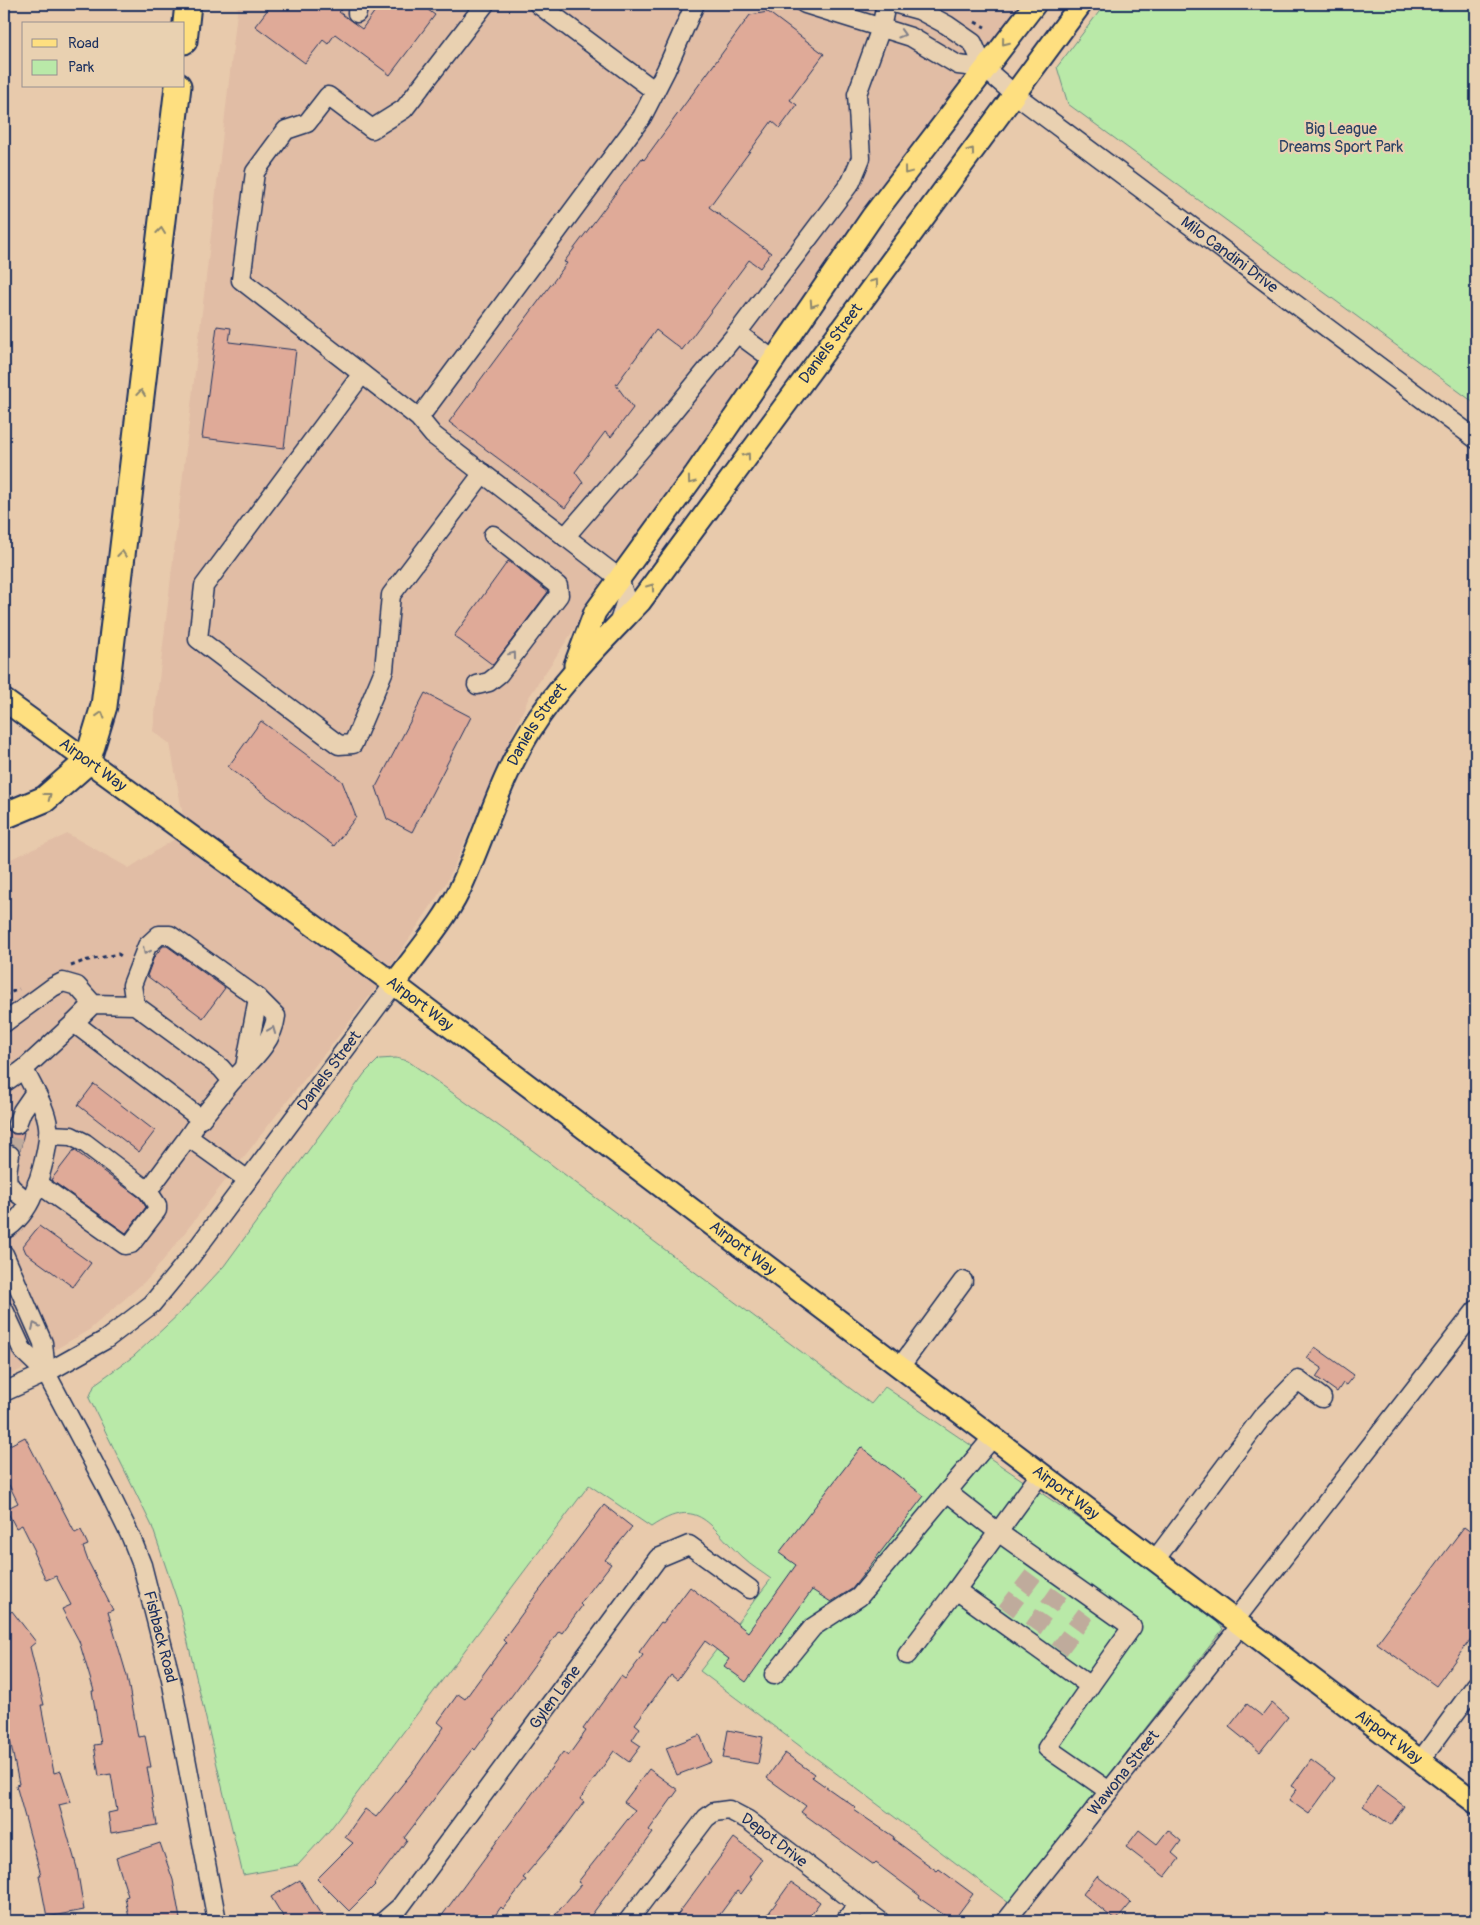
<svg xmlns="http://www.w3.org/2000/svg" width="1480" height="1925" font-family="Pangolin,sans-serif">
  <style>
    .built { fill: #e1bda5 }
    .green { fill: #b9e9a8; stroke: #6a8c83 }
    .building { fill: #dfaa98; stroke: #1b2f5e }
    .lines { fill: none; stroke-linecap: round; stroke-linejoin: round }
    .minor-tunnel { stroke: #bfab9c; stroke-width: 18; stroke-dasharray: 18 9; stroke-linecap: butt }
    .minor-casing { stroke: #1b2f5e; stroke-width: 21 }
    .major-casing { stroke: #1b2f5e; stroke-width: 25 }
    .highway-casing { stroke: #1b2f5e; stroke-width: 29 }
    .path { stroke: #1b2f5e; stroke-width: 3; stroke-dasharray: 4 4; stroke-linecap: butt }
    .minor { stroke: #e9d1b1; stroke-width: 18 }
    .major { stroke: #fedf80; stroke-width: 21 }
    .highway { stroke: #fedf80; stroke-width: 25 }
    .oneway { stroke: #828088 }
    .oneway2 { stroke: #8c876f }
    .labels { text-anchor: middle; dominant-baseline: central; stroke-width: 4.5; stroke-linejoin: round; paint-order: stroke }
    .park-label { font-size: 16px; fill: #2b4265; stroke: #e9d1b1 }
    .street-label { font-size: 16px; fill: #1b2f5e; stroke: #e9d1b1 }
  </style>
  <rect width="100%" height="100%" fill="#e8caac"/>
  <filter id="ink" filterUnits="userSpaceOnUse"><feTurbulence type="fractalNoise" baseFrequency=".02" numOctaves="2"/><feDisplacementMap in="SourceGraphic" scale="10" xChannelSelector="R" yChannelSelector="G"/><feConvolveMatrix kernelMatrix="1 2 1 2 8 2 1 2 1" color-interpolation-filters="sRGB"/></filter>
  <g filter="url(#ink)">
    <!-- built -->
    <g class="built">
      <path d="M238,4H1026L601,589L529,697L447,882L391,966L185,827L170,744L153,731Z"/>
      <path d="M68,834L129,868L178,837L379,984L150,1277L89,1330L4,1379V862Z"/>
    </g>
    <!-- green -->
    <g class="green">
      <path d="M1105,4H1476V404L1068,104L1057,67Z"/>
      <path d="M396,1058L408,1061L524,1144L871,1404L885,1387L1112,1541L1212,1616L1223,1629L1009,1903L700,1671L771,1579C762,1572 751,1566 743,1558C710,1528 700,1494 651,1527L589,1485L329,1831L298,1865L243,1875L180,1609L152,1526L89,1398L95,1384L134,1356L182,1311L224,1266L365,1073L379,1059Z"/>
    </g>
    <!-- building -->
    <g class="building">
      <path d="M272,4H335L342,9L339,12L362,29L380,4H420L435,15L390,75L335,34L328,44L323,40L305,63L255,26Z"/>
      <path d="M768,12L824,54L790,100L797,105L780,128L772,121L709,207L771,253L760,268L749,260L682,350L656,330L616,385L633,408L611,437L605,432L575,472L583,483L565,508L449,422L567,263L564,262L642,158L644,160L750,15Z"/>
      <path d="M217,326L231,328L229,342L296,350L284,448L202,438Z"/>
      <path d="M508,561L548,592L493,665L454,636Z"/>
      <path d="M425,693L471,717L412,832L387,819L376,787Z"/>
      <path d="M261,721L342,781L356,817L334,846L228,767Z"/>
      <path d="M163,946H167L225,988L203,1018L147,976L154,957Z"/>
      <path d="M94,1084L155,1131L139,1152L78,1105Z"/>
      <path d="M4,1121L7,1122L8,1130L13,1134H19L24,1132L20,1151L12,1145L4,1147Z"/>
      <path d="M74,1150L140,1198L146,1207L126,1233L51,1180Z"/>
      <path d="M39,1226L91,1263L73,1287L26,1253L23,1246Z"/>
      <path d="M1315,1347L1354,1375L1346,1385L1343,1383L1337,1392L1316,1377L1322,1368L1307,1358Z"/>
      <path d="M25,1437L75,1533L81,1530L88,1545L83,1547L88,1561L113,1610L108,1612L127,1676L138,1737L145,1736L151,1767H147L157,1825L111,1833L108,1813L117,1811L111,1774L99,1776L94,1745L101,1744L92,1691H94L79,1641L62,1609L71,1605L56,1576L46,1580L33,1552L35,1551L22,1525L16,1528L6,1509L18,1503L4,1475V1448Z"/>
      <path d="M861,1447L924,1496L852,1589L831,1602L812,1590L746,1682L724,1666L729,1659L705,1641L677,1680L671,1675L635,1724L640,1728L632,1740L641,1746L629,1762L614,1751L580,1799L584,1802L562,1832L523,1878L526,1880L503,1909L501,1907L491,1921H438L563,1752L568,1756L586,1731L583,1729L609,1693L621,1676L625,1679L643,1655L639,1652L661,1622L663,1623L690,1587L748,1632L796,1565L779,1553Z"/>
      <path d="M604,1505L632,1527L605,1560L611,1564L580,1604L582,1606L562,1633L559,1631L494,1720L496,1721L475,1750L473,1748L404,1838L407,1840L374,1884L375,1885L349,1911L317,1879L353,1843L345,1837L365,1809L376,1817L414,1770L444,1727L438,1722L458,1694L465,1699L506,1643L503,1640L527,1607Z"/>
      <path d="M1464,1527L1476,1536V1632L1436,1686L1377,1643Z"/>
      <path d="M12,1611L36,1642L30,1647L44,1705H41L54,1773L61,1771L71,1802L59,1805L77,1868L84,1910L47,1917L39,1875H41L16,1785L19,1784L7,1725H10L4,1698V1618Z"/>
      <path d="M1272,1703L1288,1717L1260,1752L1229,1727L1247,1704L1262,1716Z"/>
      <path d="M728,1730L763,1737L758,1764L723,1758Z"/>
      <path d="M700,1735L711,1762L677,1775L666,1748Z"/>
      <path d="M785,1753L814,1774L812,1777L856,1808L854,1810L894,1837L893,1839L937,1871L939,1869L973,1894L953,1921L919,1898L920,1896L876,1863L874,1865L801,1812L806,1806L767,1778Z"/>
      <path d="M1311,1760L1335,1778L1309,1814L1289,1800L1297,1789L1292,1786Z"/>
      <path d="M649,1769L678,1790L649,1830L653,1833L587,1921H550L581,1884L578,1882L635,1810L624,1802Z"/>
      <path d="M1377,1786L1404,1806L1391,1825L1363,1806Z"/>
      <path d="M1139,1830L1157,1844L1168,1830L1181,1841L1172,1853L1179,1859L1165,1877L1126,1847Z"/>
      <path d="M734,1838L762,1859L749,1877L752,1879L741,1894L737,1891L715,1921H673Z"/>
      <path d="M160,1843L173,1880L180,1919L171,1921H136L135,1917L129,1918L125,1897L128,1896L116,1858Z"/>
      <path d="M1097,1876L1131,1903L1116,1921L1083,1894Z"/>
      <path d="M300,1880L310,1897L325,1921H286L271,1897Z"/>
      <path d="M791,1882L820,1902L806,1921H763Z"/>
    </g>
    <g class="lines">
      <!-- minor-tunnel -->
      <g class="minor-tunnel">
        <path d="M10,1155L17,1124"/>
        <path d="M1006,1611L1034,1574"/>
        <path d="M1033,1629L1060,1591"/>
        <path d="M1059,1650L1088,1611"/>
      </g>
      <defs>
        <g id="minor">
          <path d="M485,4L404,109L372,129L328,96L307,123L286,130L255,172L241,280L419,418L433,435L619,578L626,600L618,625"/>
          <path d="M538,4L655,91"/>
          <path d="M805,4L911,37L958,65L984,68"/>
          <path id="s1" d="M897,4L919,10L947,25L973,43L984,68L1013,93L1476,439"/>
          <path d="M357,13L358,4"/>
          <path d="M737,333L775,361"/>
          <path d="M362,374L204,586L198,639L339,745L353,744L384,670L391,595L483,473"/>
          <path d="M419,418L642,117L666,70L695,4"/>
          <path d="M565,537L661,426L737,333L851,182L861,158L857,94L881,28L886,4"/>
          <path d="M477,685L489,682L499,674L559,595L558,586L493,535"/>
          <path d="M135,1005L132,985L147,946L159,935H170L258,998L276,1016C273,1043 250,1062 232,1081"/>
          <path d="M4,1023L53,987L63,982L77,986L93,1004L135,1005L221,1068L232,1081L201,1119L74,1023L93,1004"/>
          <path d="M245,1067L258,998"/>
          <path d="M4,1083L24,1069L74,1023"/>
          <path d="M17,1124L22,1111L35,1092"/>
          <path d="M194,1128L188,1137L248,1180"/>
          <path d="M48,1135L71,1136L85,1143L148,1191"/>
          <path d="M10,1155C4,1185 6,1185 29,1202"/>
          <path d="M37,1183L125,1245L131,1244L157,1210V1205L148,1191L188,1137"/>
          <path d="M4,1230C16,1224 28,1208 33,1195C40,1178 50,1144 48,1126C46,1107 32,1087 24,1069"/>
          <path d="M4,1254L43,1343L46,1373"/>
          <path id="s2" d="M4,1310L23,1351L46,1373L108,1490L131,1537L142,1565L171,1679L217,1921"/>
          <path d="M900,1367L963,1281"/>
          <path id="s3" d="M4,1392L46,1373L105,1340L152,1304L189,1259L394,984"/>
          <path d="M1041,1473L956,1590L1090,1686L1047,1748L1109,1791"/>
          <path d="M947,1492L998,1532L1132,1627L1090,1686"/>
          <path d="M1155,1560L1262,1417L1298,1380L1322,1398"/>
          <path d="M1235,1620L1476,1310"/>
          <path d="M907,1655L956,1590"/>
          <path d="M774,1675L813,1627L859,1597L993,1437"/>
          <path d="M1420,1761L1476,1685"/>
          <path id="s4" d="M384,1921L400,1907L658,1558L689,1545L750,1589"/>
          <path id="s5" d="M628,1921L706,1818L714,1812L729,1810L748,1820L880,1921"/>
          <path d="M845,1921L858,1904"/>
          <path id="s6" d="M1006,1921L1241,1625"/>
        </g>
        <g id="major">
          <path d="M575,665L595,612L696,473L872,217L1035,4"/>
          <path id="s7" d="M4,700L394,984L1476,1803"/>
          <path id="s8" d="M394,984C415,955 444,922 459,891C484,838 499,781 530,731C560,683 601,643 640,602L1081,4"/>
        </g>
        <g id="highway">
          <path d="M184,41L188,4"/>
          <path d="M4,816L45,799L87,762L104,706L178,86"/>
        </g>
      </defs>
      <!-- minor casing -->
      <use href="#minor" class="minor-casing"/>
      <!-- major casing -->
      <use href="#major" class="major-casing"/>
      <!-- highway casing -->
      <use href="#highway" class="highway-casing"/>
      <!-- path -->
      <g class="path">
        <path d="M975,22L985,27"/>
        <path d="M71,966L84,961L118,954L124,958"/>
        <path d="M4,995L19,989"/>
      </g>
      <!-- minor -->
      <use href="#minor" class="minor"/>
      <!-- major -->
      <use href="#major" class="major"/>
      <!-- highway -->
      <use href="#highway" class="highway"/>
    </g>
    <!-- one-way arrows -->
    <defs><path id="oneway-chevron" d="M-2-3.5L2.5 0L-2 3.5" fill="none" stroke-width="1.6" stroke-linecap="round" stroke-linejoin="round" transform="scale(1.25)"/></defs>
    <g class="oneway">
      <use href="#oneway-chevron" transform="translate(902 34) rotate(17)"/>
      <use href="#oneway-chevron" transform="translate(513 655) rotate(-53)"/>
      <use href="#oneway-chevron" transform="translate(146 951) rotate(117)"/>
      <use href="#oneway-chevron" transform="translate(272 1030) rotate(-68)"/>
      <use href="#oneway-chevron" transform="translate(35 1326) rotate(-114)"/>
    </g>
    <g class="oneway2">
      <use href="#oneway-chevron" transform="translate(1005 42) rotate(129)"/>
      <use href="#oneway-chevron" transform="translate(971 151) rotate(-54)"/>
      <use href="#oneway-chevron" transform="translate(907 171) rotate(127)"/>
      <use href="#oneway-chevron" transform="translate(161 231) rotate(-83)"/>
      <use href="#oneway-chevron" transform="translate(875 282) rotate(-54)"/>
      <use href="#oneway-chevron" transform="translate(813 304) rotate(124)"/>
      <use href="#oneway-chevron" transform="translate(141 393) rotate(-83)"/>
      <use href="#oneway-chevron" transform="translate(747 456) rotate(-54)"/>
      <use href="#oneway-chevron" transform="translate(691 481) rotate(126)"/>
      <use href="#oneway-chevron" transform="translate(122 554) rotate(-83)"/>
      <use href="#oneway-chevron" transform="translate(651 587) rotate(-54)"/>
      <use href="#oneway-chevron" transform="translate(101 715) rotate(-73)"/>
      <use href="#oneway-chevron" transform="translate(48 796) rotate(-37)"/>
    </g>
  </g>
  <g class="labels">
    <!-- park labels -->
    <g class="park-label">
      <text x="1341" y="129">Big League<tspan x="1341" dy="18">Dreams Sport Park</tspan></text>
    </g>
    <!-- street labels -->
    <g class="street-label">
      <text stroke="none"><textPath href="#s1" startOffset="422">Milo Candini Drive</textPath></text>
      <text stroke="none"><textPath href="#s8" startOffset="780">Daniels Street</textPath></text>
      <text stroke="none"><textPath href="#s8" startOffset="298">Daniels Street</textPath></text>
      <text stroke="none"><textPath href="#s7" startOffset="110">Airport Way</textPath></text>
      <text stroke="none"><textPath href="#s7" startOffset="515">Airport Way</textPath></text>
      <text stroke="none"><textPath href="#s3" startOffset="466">Daniels Street</textPath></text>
      <text stroke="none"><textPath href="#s7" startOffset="920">Airport Way</textPath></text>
      <text stroke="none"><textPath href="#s7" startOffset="1325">Airport Way</textPath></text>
      <text stroke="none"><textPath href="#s2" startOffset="366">Fishback Road</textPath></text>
      <text stroke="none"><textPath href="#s4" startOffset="282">Gylen Lane</textPath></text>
      <text stroke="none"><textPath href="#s7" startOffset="1730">Airport Way</textPath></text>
      <text stroke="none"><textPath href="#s6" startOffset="189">Wawona Street</textPath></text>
      <text stroke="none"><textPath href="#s5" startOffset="209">Depot Drive</textPath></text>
    </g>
  </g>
  <!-- margin -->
  <rect width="1480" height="1925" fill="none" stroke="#e9d1b1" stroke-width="20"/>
  <rect x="10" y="10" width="1460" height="1905" fill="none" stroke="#1b2f5e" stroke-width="2" filter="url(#ink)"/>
  <!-- legend -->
  <rect x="22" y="22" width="162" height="65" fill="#e9d1b1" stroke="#979090"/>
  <rect x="32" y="39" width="25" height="8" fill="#fedf80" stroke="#979090"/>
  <text x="68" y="48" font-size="15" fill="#1b2f5e">Road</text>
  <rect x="32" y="60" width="25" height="15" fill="#b9e9a8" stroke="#979090"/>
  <text x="68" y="72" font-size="15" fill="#1b2f5e">Park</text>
</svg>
